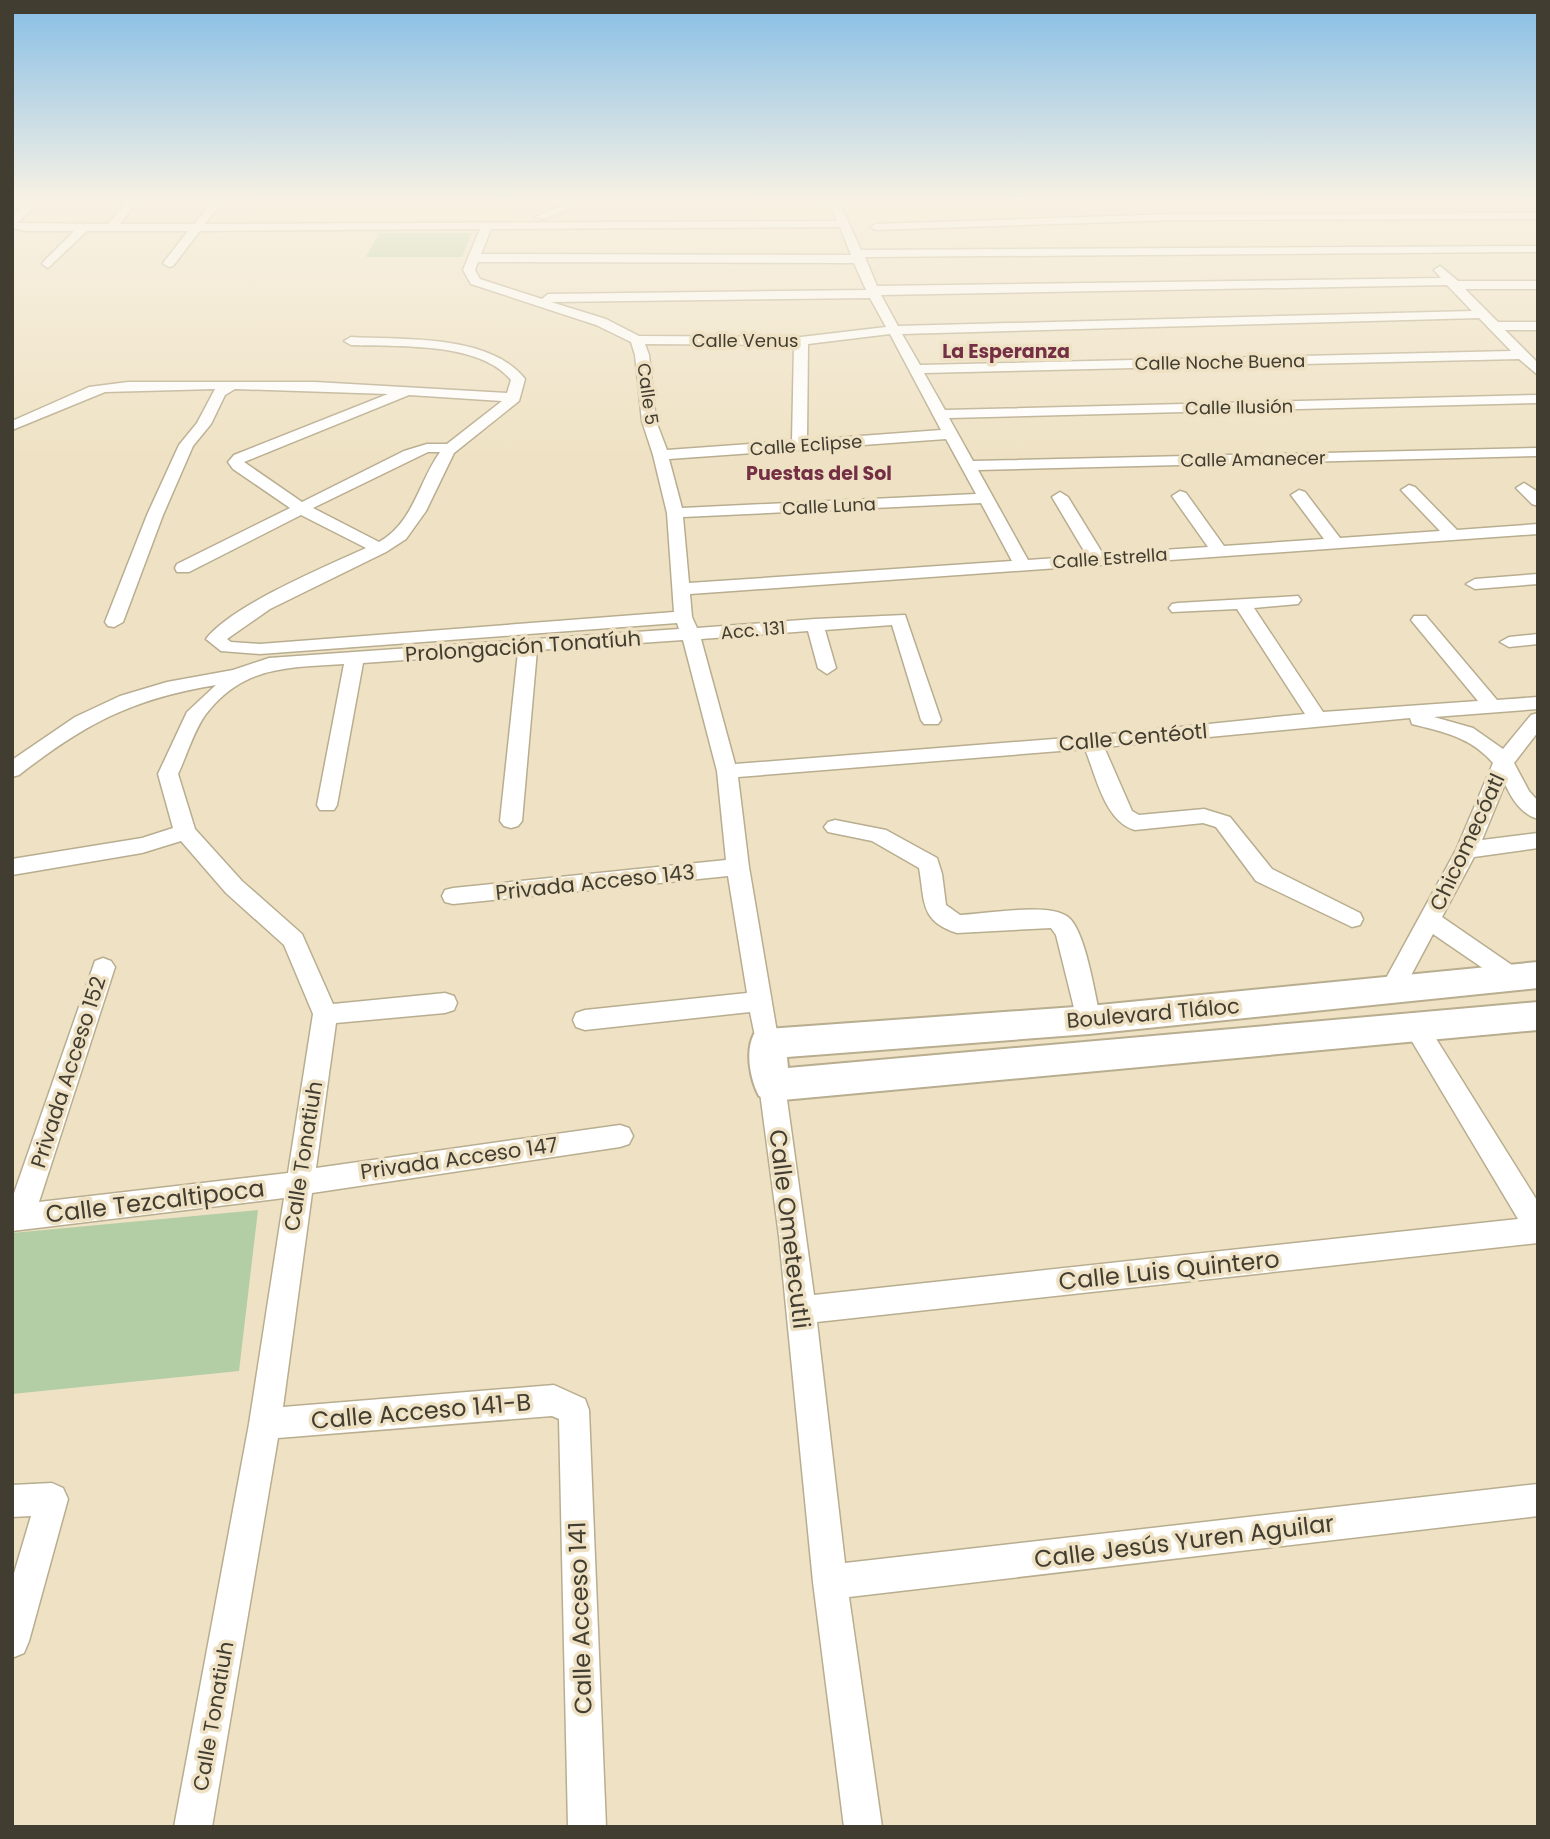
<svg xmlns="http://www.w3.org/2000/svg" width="1550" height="1839" font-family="Poppins,sans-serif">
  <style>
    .green { fill: #b3cea4 }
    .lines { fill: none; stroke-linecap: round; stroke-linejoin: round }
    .street-casing { stroke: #b9ad90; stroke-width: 3 }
    .secondary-casing { stroke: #b9ad90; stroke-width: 4 }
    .street { fill: #fff; fill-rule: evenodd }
    .secondary { fill: #fff; fill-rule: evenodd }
    .labels { text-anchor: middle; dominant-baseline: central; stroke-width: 7; stroke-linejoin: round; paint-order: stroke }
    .far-street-label { font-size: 18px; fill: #423d31; stroke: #efe2c4 }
    .far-neighbourhood-label { font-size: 19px; font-weight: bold; fill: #742f45; stroke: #efe2c4 }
    .street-label { font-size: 21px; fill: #423d31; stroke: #efe2c4 }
    .near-street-label { font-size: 24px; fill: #423d31; stroke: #efe2c4 }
  </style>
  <rect width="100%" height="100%" fill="#efe2c4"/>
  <!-- green -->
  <g class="green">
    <path d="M379,233H472L462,257H366Z"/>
    <path d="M258,1210L239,1371L12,1394V1233Z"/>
  </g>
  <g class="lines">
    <defs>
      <g id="street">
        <path d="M29,199H40L18,223L108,224L129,199H139L120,224H194L214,199H224L205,224L837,221L828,199H838L861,250L1538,246V252L865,257L877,286L1441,278L1434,270L1440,266L1458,281H1538V289H1465L1498,322H1538V330H1505L1538,363V375L1519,359L924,373L945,410L1538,395V403L949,418L973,461L1538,448V456L978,470L1028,560L1087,556L1052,497L1060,492L1068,497L1103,554L1208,547L1172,496L1180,491L1186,493L1224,546L1324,539L1291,495L1299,490L1305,492L1340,538L1440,531L1401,490L1409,485L1415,487L1457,530L1538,524V534L690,594L692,617L697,628L815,619L905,615L941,720L938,724H924L921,720L892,625L825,630L836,668L827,674L818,668L808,631L701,639L735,764L1092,736L1305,714L1237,609L1172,612L1169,608L1172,604L1178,603L1298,596L1301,600L1298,604L1254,608L1323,712L1478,701L1411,620L1414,616H1426L1497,700L1538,697V709L1434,717L1473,728L1503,749L1531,715L1538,713V732L1514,763L1529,791L1538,801V819C1521,814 1512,799 1505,784L1482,840L1538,833V848L1474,857L1442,917L1522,972L1526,978L1522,984L1514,987L1506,984L1433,934L1399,998L1391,1000L1383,998L1379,991L1456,850L1493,763C1471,737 1443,732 1412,724L1410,718L1104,747L1132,811L1139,815L1204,809L1230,817L1272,869L1360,913L1363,919L1360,925L1352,927L1256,881L1216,827L1203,823L1135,830C1105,822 1096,776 1085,749L738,777L749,867L779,1044L776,1051L767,1054L758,1051L750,1012L585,1030L576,1027L573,1020L576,1013L585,1010L747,993L728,876L453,904L445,902L442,896L445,890L453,888L726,860L717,771L683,640L537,650L522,821L518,826L511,828L504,826L500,821L518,652L363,663L337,805L334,810H320L317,805L344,664C288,668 244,665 206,714C194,730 187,755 178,774L195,829L242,881L302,934L333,1004L445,993L454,996L457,1003L454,1010L445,1013L336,1023L316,1168L620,1125L629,1128L633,1136L629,1144L620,1147L312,1193L283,1407L554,1385L585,1399L589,1410L606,1827H568L559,1419L552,1416L278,1438L212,1827H174L249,1424L284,1198L12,1231V1199L95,961L103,958L111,961L115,967L39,1202L288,1173L313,1014L284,945L226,893L181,841L142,853L12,875V859L142,838L173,828L158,774L187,712L216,685C132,699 86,723 19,775L12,777V760L75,717L120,696L167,682L233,670L269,658L679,629L677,623L260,654L221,651L206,639C231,606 326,566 366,548L301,515L189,572H177L175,568L177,564L290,508L233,469L228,462L234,455L388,394L235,389L225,395L211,424L193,446L163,515L123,622L114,627L108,626L105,622L147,515L179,445L197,423L215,389L105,392L12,430V421L89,387L128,382H315L507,393L511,380C479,341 397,347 351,345L344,341L351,337C404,340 490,334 525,379L519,401L454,453L426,511L406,539L386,552L270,609L227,639L231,642L260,644L674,612L667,513L653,455L642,421L635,355L631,342L596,325L471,284L463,270L480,229L200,231L173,266L169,267L163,263L188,231H87L48,268L42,264L44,261L74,231H25L12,228V216ZM840,227L851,255L481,254L491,229ZM478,262L854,263L866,290L548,294L542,299L480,279L475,270ZM1447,285L1472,311L898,326L881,295ZM870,298L886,327L801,337L639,336L606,319L551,302ZM1479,318L1511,351L920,365L902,334ZM890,334L941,430L807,440L808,344ZM645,344L794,345L792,441L667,450L656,421L649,355ZM409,395L502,401L447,444H427L404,451L302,502L244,462ZM946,439L976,494L682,508L669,459ZM428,452H440C418,483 414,522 379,542L313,508ZM981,503L1012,561L689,583L683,517Z"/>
        <path d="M576,199H589L545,219L535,217Z"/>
        <path d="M1538,213V219L1175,220L876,230L870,227L876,224L1175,214Z"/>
        <path d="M1524,483L1538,492V506L1532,504L1516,488Z"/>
        <path d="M1538,574V584L1475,589L1466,584L1475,579Z"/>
        <path d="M1538,634V644L1509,647L1500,642L1509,637Z"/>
        <path d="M835,820L886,830L937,858L942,874L946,905L960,915C984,914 1049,902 1068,917C1086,931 1095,997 1101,1020L1098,1027L1089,1030L1080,1027L1077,1020L1056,935L1051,928L957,933C919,921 925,900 919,868L872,841L828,832L824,827L828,822Z"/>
        <path d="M1416,1018L1425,1021L1538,1202V1243L817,1322L845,1563L1538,1484V1516L849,1597L882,1827H844L813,1582L779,1236L759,1085L763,1077L772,1074L781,1077L785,1085L814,1295L1518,1219L1404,1028L1407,1021Z"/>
        <path d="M52,1483L63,1488L68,1499L29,1641L24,1653L12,1658V1580L31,1516L12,1517V1485Z"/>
      </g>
      <path id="secondary" d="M1538,962V988L1089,1034L787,1057L788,1068L1538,1002V1030L772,1101L759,1096C750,1079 745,1051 754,1034L767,1029L1089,1006Z"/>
    </defs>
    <!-- street casing -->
    <use href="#street" class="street-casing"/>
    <!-- secondary casing -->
    <use href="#secondary" class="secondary-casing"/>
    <!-- street -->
    <use href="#street" class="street"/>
    <!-- secondary -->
    <use href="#secondary" class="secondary"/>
  </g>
  <!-- sky -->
  <linearGradient id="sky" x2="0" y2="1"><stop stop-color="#86bee6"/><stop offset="0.44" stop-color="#f8f2e4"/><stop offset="1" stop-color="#f8f2e4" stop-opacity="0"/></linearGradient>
  <rect width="1550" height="456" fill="url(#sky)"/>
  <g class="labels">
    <!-- far-street labels -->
    <g class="far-street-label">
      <text x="745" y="340">Calle Venus</text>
      <text transform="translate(1220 362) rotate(-1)">Calle Noche Buena</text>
      <text transform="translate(648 394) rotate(82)">Calle 5</text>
      <text transform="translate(1239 407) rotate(-1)">Calle Ilusión</text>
      <text transform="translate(806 445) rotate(-4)">Calle Eclipse</text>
      <text transform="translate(1253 459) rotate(-1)">Calle Amanecer</text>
      <text transform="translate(829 506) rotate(-3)">Calle Luna</text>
      <text transform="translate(1110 558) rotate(-4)">Calle Estrella</text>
      <text transform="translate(753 630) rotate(-5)">Acc. 131</text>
    </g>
    <!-- far-neighbourhood labels -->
    <g class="far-neighbourhood-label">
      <text x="1006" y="351">La Esperanza</text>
      <text x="819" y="473">Puestas del Sol</text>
    </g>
    <!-- street labels -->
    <g class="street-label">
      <text transform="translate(523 646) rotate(-4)">Prolongación Tonatíuh</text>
      <text transform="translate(1133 737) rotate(-5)">Calle Centéotl</text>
      <text transform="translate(1467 842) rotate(-65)">Chicomecóatl</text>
      <text transform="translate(595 882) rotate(-6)">Privada Acceso 143</text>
      <text transform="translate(1153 1013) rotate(-5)">Boulevard Tláloc</text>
      <text transform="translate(68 1072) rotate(-72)">Privada Acceso 152</text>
      <text transform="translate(303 1156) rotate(-81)">Calle Tonatiuh</text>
      <text transform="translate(459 1158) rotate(-8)">Privada Acceso 147</text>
      <text transform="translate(213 1716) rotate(-80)">Calle Tonatiuh</text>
    </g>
    <!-- near-street labels -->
    <g class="near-street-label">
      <text transform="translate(155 1201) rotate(-7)">Calle Tezcaltipoca</text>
      <text transform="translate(790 1229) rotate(83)">Calle Ometecutli</text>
      <text transform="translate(1169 1270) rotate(-6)">Calle Luis Quintero</text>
      <text transform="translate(421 1411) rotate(-5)">Calle Acceso 141-B</text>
      <text transform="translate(1184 1541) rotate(-7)">Calle Jesús Yuren Aguilar</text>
      <text transform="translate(580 1618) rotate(-92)">Calle Acceso 141</text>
    </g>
  </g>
  <!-- border -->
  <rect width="1550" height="1839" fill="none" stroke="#423d31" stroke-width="28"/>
</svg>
